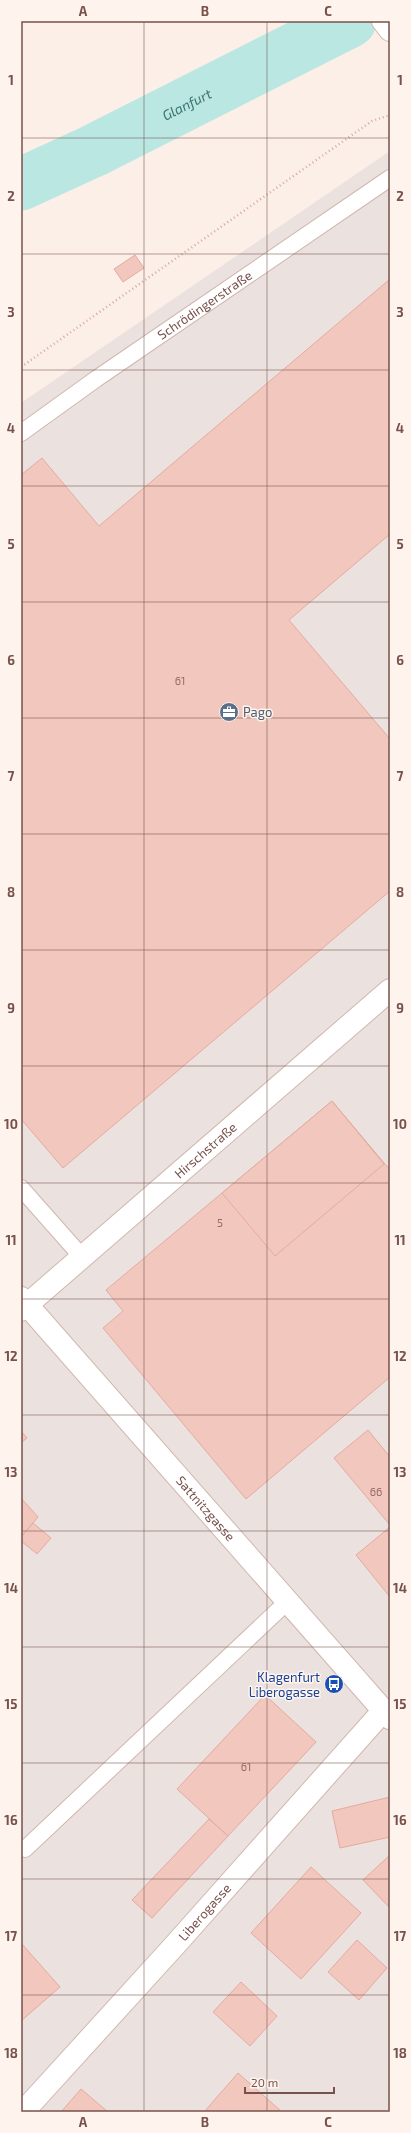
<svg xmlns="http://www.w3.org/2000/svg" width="411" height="2133" font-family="'Exo 2',sans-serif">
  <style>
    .industrial { fill: #ebe1de }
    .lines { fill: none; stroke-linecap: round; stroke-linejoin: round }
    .river { stroke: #bbe7e3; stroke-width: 53 }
    .building { fill: #f2c7be; stroke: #e5aa9f }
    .service-casing { stroke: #d1b7af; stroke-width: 18 }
    .minor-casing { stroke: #d1b7af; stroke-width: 24 }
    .path { stroke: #d7aaa1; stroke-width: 2.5; stroke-dasharray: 1 3; stroke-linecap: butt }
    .service { stroke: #fff; stroke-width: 16 }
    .minor { stroke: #fff; stroke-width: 22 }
    .grid { fill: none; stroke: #77514b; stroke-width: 1; stroke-opacity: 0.55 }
    .labels { text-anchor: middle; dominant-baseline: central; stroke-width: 3; stroke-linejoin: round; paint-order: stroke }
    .number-label { font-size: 11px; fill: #966e68 }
    .street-label { font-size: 13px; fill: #77514b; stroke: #fff4ed }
    .service-label { font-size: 13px; fill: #4e5e75; stroke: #fff4ed; text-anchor: start }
    .transit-label { font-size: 13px; fill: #164399; stroke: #fff4ed; text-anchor: end }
    .water-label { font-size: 14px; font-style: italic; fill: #3b7471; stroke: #fff4ed }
    .neatline { fill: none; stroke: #77514b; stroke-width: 1.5 }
    .grid-label { font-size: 13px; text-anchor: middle; font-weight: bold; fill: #77514b }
  </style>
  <rect width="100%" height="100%" fill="#fcefe7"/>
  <!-- industrial -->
  <path class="industrial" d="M390,151V2112H21V403Z"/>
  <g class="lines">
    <!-- river -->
    <path class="river" id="s1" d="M21,184L93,151L350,21"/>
  </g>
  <!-- building -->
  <g class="building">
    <path d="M135,255L144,268L123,282L114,269Z"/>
    <path d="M390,279V534L289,620L390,739V891L63,1168L21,1119V475L42,458L99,526Z"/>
    <path d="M332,1101L390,1170V1377L246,1499L103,1328L123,1311L106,1290Z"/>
    <path d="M332,1101L384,1164L275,1256L222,1193Z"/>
    <path d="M368,1430L390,1457V1525L334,1458Z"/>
    <path d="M21,1431L27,1438L21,1443Z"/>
    <path d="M21,1498L38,1517L21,1537Z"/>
    <path d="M33,1523L51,1538L37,1554L21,1541V1537Z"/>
    <path d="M390,1527V1597L356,1555Z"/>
    <path d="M265,1695L316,1742L228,1836L177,1789Z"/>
    <path d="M390,1797V1837L340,1848L332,1811Z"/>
    <path d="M209,1819L228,1836L152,1918L132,1900Z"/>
    <path d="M390,1855V1908L363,1880Z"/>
    <path d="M311,1867L361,1913L301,1979L251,1933Z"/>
    <path d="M357,1940L387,1968L359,2000L328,1972Z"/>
    <path d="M21,1943L60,1987L21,2021Z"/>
    <path d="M241,1982L277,2016L250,2046L213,2012Z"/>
    <path d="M238,2073L282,2112H204Z"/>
    <path d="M81,2089L108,2112H61Z"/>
  </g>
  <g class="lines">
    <defs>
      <g id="service">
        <path id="s2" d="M21,433L96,379L390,178"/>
        <path d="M21,1188L82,1257"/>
        <path d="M25,1849L288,1601"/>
      </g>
      <g id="minor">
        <path d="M383,21L390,30"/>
        <path id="s3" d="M21,1298L390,1718"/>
        <path id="s4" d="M21,1310L390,990"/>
        <path id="s5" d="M23,2112L175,1945L384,1710"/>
      </g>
    </defs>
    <!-- service casing -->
    <use href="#service" class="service-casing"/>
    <!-- minor casing -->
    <use href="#minor" class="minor-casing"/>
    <!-- path -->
    <path class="path" d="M21,367L372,121L390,115"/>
    <!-- service -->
    <use href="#service" class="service"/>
    <!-- minor -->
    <use href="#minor" class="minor"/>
  </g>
  <!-- grid -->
  <path class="grid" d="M144,21V2112M267,21V2112M21,138H390M21,254H390M21,370H390M21,486H390M21,602H390M21,718H390M21,834H390M21,950H390M21,1066H390M21,1183H390M21,1299H390M21,1415H390M21,1531H390M21,1647H390M21,1763H390M21,1879H390M21,1995H390"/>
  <!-- icons -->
  <defs>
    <symbol id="office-disc" viewBox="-11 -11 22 22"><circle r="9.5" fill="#5c6f8a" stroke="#fff4ed"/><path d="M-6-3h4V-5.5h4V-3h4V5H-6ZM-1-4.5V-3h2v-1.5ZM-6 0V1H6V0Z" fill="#fff"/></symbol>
    <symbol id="bus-disc" viewBox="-11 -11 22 22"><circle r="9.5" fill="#1a4fb4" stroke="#fff4ed"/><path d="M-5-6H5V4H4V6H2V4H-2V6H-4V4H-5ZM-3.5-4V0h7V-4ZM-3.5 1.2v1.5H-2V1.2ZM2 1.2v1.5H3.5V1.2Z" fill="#fff"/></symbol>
  </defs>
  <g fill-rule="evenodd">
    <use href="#office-disc" x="218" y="701" width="22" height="22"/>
    <use href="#bus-disc" x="323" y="1673" width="22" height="22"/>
  </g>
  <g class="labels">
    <!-- number labels -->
    <g class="number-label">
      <text x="180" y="680">61</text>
      <text x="220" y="1222">5</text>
      <text x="376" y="1491">66</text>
      <text x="246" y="1766">61</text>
    </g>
    <!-- street labels -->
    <g class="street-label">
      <text stroke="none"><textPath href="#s2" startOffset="224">Schrödingerstraße</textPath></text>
      <text stroke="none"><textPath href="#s4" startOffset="244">Hirschstraße</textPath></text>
      <text stroke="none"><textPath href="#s3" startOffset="280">Sattnitzgasse</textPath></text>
      <text stroke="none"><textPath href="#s5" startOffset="270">Liberogasse</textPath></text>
    </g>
    <!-- service labels -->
    <g class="service-label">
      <text x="243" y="712">Pago</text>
    </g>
    <!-- transit labels -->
    <g class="transit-label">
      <text x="320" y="1677">Klagenfurt<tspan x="320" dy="15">Liberogasse</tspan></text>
    </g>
    <!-- water labels -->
    <g class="water-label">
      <text stroke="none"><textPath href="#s1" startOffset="184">Glanfurt</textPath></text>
    </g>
  </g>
  <!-- border -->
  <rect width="411" height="2133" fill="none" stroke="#fff4ed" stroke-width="44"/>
  <!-- scale -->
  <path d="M245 2087v6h89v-6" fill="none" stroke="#77514b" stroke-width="2"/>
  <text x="251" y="2087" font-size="12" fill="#77514b" stroke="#fff4ed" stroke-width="3" paint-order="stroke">20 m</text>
  <rect x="22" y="22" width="367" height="2089" class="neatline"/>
  <g class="grid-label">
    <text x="83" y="16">A</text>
    <text x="205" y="16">B</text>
    <text x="328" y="16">C</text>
    <text x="11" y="85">1</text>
    <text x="400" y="85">1</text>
    <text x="11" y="201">2</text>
    <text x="400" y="201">2</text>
    <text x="11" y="317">3</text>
    <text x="400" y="317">3</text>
    <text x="11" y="433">4</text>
    <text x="400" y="433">4</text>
    <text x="11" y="549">5</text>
    <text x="400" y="549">5</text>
    <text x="11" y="665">6</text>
    <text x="400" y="665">6</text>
    <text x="11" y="781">7</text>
    <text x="400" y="781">7</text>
    <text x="11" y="897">8</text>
    <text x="400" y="897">8</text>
    <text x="11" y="1013">9</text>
    <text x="400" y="1013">9</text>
    <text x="11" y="1129">10</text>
    <text x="400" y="1129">10</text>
    <text x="11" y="1245">11</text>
    <text x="400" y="1245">11</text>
    <text x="11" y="1361">12</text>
    <text x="400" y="1361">12</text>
    <text x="11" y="1477">13</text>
    <text x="400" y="1477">13</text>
    <text x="11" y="1593">14</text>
    <text x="400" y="1593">14</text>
    <text x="11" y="1709">15</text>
    <text x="400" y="1709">15</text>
    <text x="11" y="1825">16</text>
    <text x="400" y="1825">16</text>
    <text x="11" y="1941">17</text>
    <text x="400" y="1941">17</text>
    <text x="11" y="2058">18</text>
    <text x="400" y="2058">18</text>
    <text x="83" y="2127">A</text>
    <text x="205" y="2127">B</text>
    <text x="328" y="2127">C</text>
  </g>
</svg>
